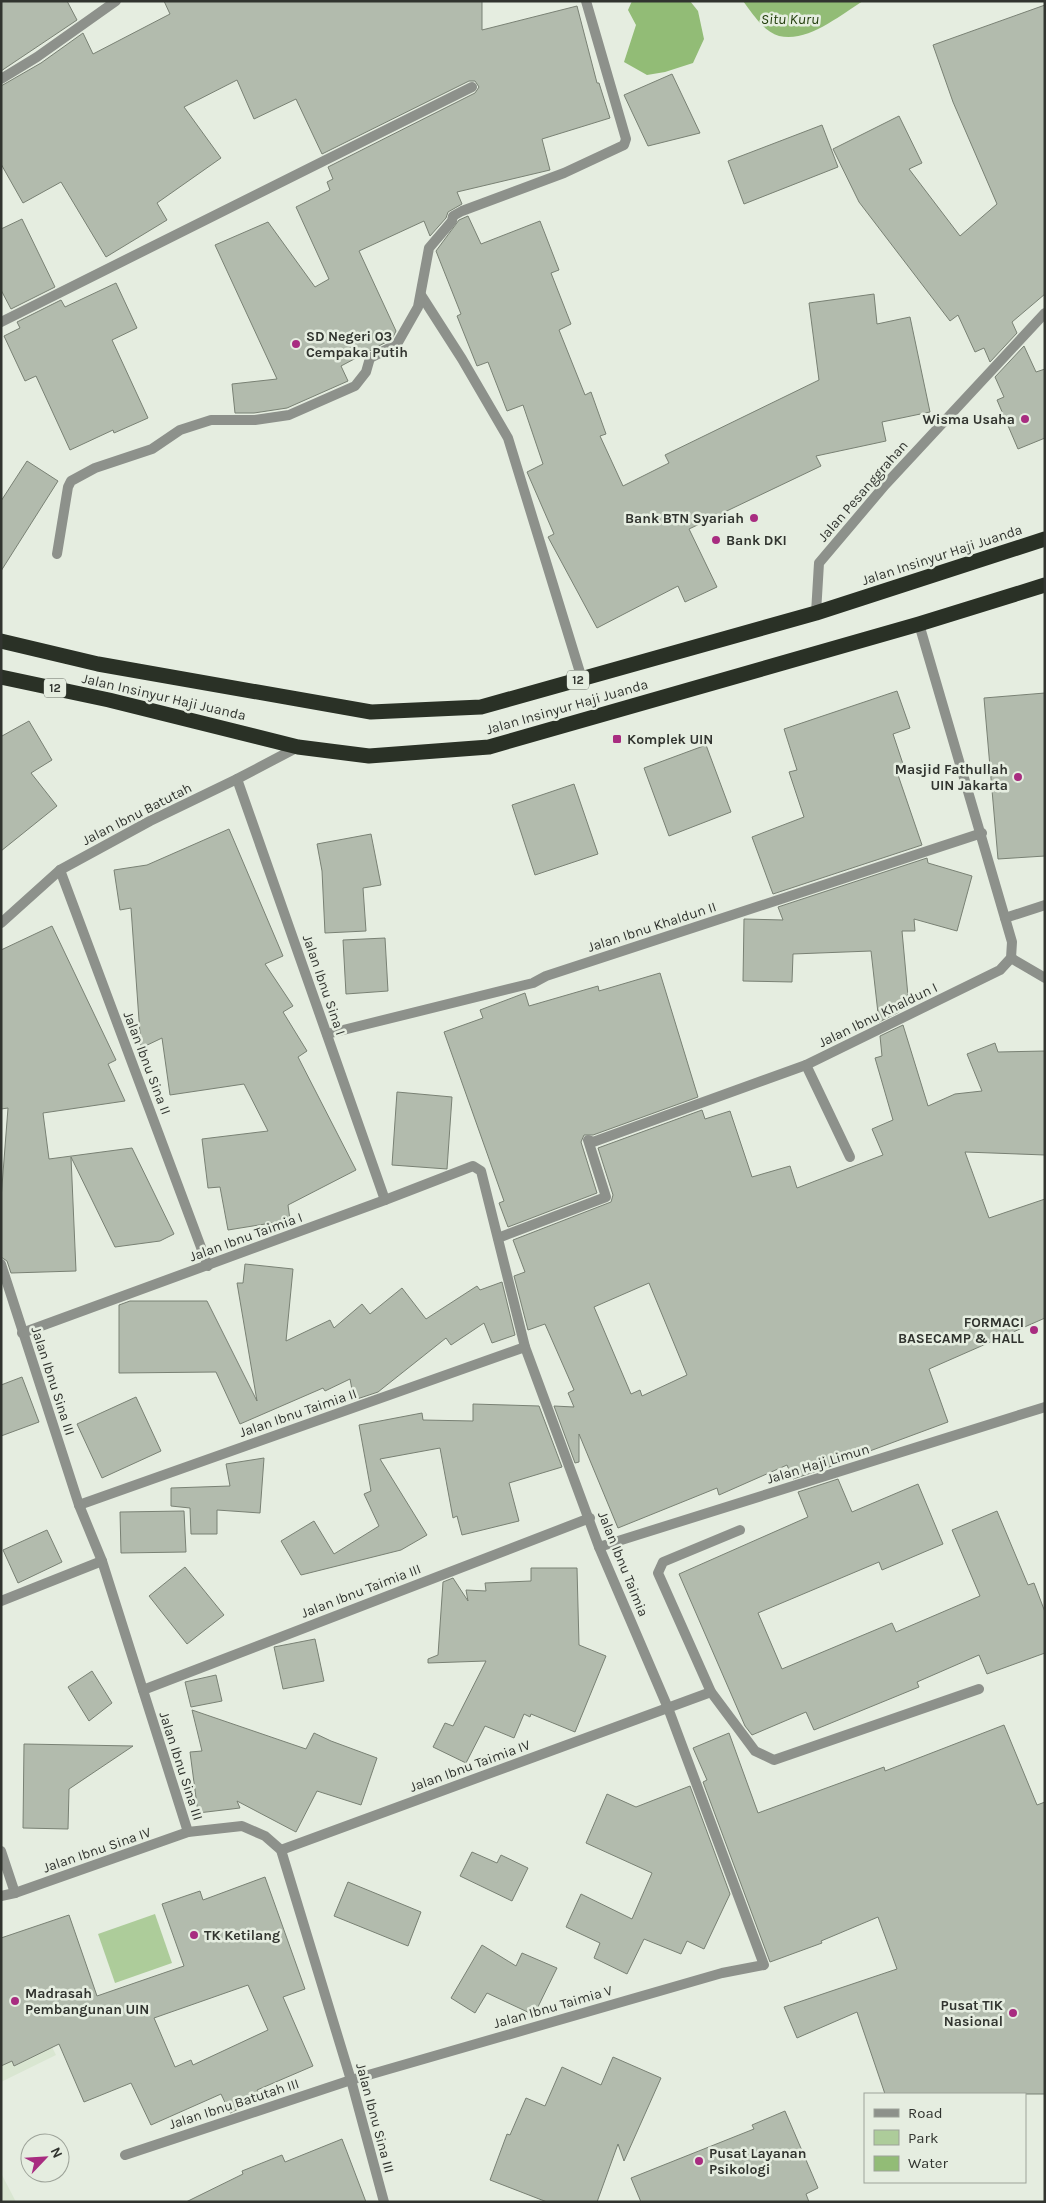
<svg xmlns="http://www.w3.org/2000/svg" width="1046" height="2203" font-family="Karla,sans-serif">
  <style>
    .built { fill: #d9e6d1 }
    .green { fill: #adcc9a }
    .water { fill: #92bc76 }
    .building { fill: #b2bbad; stroke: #798174; fill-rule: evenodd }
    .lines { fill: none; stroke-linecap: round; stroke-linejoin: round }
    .street { stroke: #8d918b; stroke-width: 10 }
    .highway { stroke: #2a3126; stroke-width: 15 }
    .poi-dot { fill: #a82c80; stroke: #e5ede0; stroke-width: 2 }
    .labels { text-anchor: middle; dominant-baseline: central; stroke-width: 5; stroke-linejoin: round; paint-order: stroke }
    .shield { fill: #e5ede0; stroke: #676c64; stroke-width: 1 }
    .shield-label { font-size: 12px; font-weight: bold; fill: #31342f }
    .poi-label { font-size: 14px; font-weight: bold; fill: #31342f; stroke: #e5ede0; text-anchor: start }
    .street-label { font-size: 14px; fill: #31342f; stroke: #e5ede0 }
    .water-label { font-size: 15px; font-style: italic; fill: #243f0e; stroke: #e5ede0 }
  </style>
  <rect width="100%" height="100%" fill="#e5ede0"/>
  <!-- built -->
  <g class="built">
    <path d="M1,1946L56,2055L1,2082Z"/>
    <path d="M1,2173L16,2202H1Z"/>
  </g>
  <!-- green -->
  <path class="green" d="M155,1914L172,1963L115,1983L98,1934Z"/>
  <!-- water -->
  <g class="water">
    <path d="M632,1H690L698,11L704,39L693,63L665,72L647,75L624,62L636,25L628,10Z"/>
    <path d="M743,1H863C840,15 808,43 779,36C764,32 752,13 743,1Z"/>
  </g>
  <!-- building -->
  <g class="building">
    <path d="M1,1H67L77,20L1,71Z"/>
    <path d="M164,1H482V30L577,6L597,83H599L610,118L542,139L550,170L457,192L462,204L448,212L446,218L430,236L424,221L359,251L396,331L392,339L341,366L348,381L287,408L254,413H235L232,384L277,379L215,245L268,222L315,287L329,279L296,207L330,190L327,182L333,179L328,167L475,93L479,87L475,81H469L322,154L296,99L254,119L237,80L184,107L221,158L157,203L167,220L106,257L61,182L23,203L1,164V86L41,63L83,33L93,54L170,14Z"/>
    <path d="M1045,5V294L1012,322L1017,333L990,362L984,348L975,352L958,315L950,321L859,202L833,149L899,116L922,163L909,169L960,236L997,204L953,102L933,45Z"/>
    <path d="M672,74L700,133L648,146L624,95Z"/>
    <path d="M822,125L838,167L744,204L728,161Z"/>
    <path d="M468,216L481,244L540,221L559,270L551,273L571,324L559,330L585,395L591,392L606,434L600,436L623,486L669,463L665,455L819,380L809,303L874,294L877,324L910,317L930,412L882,422L886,441L816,456L821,466L689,529L717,587L685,602L678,586L597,628L548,537L554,534L527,472L543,464L523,405L507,411L488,362L477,366L457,316L461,314L436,251L459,220Z"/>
    <path d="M22,219L55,287L11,309L1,290V229Z"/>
    <path d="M116,283L137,328L112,340L148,418L114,433L113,430L70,450L36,376L25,381L4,336L20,328L17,322L61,300L65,307Z"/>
    <path d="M1024,346L1036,372L1045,369V438L1018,449L997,400L1004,397L995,377Z"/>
    <path d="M27,461L58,481L1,571V501Z"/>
    <path d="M897,691L910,728L893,734L906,773L898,775L922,845L773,894L752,837L804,817L789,772L797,770L784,729Z"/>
    <path d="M1045,693V856L998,859L984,698Z"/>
    <path d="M29,721L52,760L31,773L57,806L1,851V735L2,736Z"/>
    <path d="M706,745L731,812L669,836L644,768Z"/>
    <path d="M574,784L598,854L535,875L512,805Z"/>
    <path d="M229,829L283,956L265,964L293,1006L283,1012L307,1051L298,1057L356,1170L288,1205L290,1220L228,1230L220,1187L208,1188L202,1139L268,1131L244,1084L170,1095L162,1038L141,1048L131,908L120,910L114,870L147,865Z"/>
    <path d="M371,834L381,885L363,888L366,931L325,933L322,871L317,844Z"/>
    <path d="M927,858L928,863L972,876L957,931L914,919L915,931H902L909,1007L899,1010V1012L879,1022L871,951L793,954L792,982L743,981L744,919L783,920L778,907Z"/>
    <path d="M52,926L116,1060L108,1064L125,1101L43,1113L49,1159L132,1148L174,1234L160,1241L115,1247L71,1157L76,1271L11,1273L7,1261L1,1257V1199L8,1108L1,1109V950Z"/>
    <path d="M385,938L388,991L346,994L343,940Z"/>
    <path d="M660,973L698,1097L593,1135H584L581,1142L597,1193L508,1227L499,1203L504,1201L444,1032L483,1018L480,1010L525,993L529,1006L598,986L599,991Z"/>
    <path d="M903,1025L928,1106L955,1094L982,1091L967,1054L995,1043L998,1052L1045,1051V1155L965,1152L989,1218L1045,1199V1318L929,1369L948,1422L832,1465V1466L793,1479L787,1465L719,1495L717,1488L618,1528L579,1434V1462L575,1463L554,1406L574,1407L568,1393L574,1390L545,1324L528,1330L514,1276L525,1272L513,1240L611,1202L613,1195L598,1148L702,1110L705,1119L730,1111L752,1177L790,1166L797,1188L883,1155L872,1129L893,1120L875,1058L882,1056L880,1036ZM649,1283L687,1375L642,1396L640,1390L631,1394L594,1307Z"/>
    <path d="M397,1092L452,1097L447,1169L392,1165Z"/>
    <path d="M245,1264L293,1269L286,1341L330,1320L334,1328L362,1304L370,1314L402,1288L426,1319L477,1286L480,1290L502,1282L515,1335L492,1343L484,1323L451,1345L446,1338L378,1392L354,1400L350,1379L325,1391L323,1388L240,1424L216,1372L119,1373V1305L130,1301H207L257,1401L237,1283H243Z"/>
    <path d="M22,1377L39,1422L1,1436V1385Z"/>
    <path d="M136,1397L161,1451L102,1478L77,1424Z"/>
    <path d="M473,1404L539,1406L562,1467L509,1483L519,1521L462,1535L457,1516L453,1518L440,1448L380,1459L427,1535L401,1550L301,1575L281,1541L314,1521L334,1554L379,1526L364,1494L371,1491L359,1425L422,1413L423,1420L473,1421Z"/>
    <path d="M264,1458L260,1513L217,1510V1534H191L190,1508L171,1506V1488L230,1486L226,1464Z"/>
    <path d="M838,1479L852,1512L918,1484L943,1544L882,1570L879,1562L758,1613L782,1669L892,1623L896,1632L980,1596L952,1530L997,1511L1028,1585L1034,1583L1045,1612V1653L987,1674L979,1655L917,1682L919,1687L814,1730L806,1712L752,1735L745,1726L679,1574L808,1517L798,1492Z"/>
    <path d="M184,1511L186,1552L121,1553L120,1512Z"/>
    <path d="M47,1530L62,1562L18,1583L3,1550Z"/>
    <path d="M185,1567L224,1615L187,1644L149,1596Z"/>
    <path d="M531,1568H577L579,1645L606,1656L575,1732L531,1714L530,1717L524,1714L514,1738L485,1726L466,1763L433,1747L445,1723L453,1726L486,1661L428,1663V1659L438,1655L443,1582L453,1578L468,1601L466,1590L486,1591L485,1583L531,1581Z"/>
    <path d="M315,1639L324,1681L283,1689L274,1647Z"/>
    <path d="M92,1671L112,1703L89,1721L68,1687Z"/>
    <path d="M216,1675L222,1701L191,1707L185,1682Z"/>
    <path d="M192,1710L306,1749L314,1733L331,1741L377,1758L361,1805L317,1791L296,1832L237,1801L240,1808L198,1813L190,1752L202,1751Z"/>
    <path d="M1004,1725L1037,1805L1045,1802V2094H885L857,2012L797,2038L784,2007L897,1969L878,1917L821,1941L822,1943L770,1962L703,1782L707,1780L693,1748L729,1733L758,1813L884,1767L885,1771Z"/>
    <path d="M24,1744L133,1746L69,1789L68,1829L23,1828Z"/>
    <path d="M690,1786L730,1894L704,1949L687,1941L681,1954L644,1939L627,1974L594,1958L600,1943L566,1927L581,1894L632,1919L652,1873L586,1843L607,1794L636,1807Z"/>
    <path d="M472,1852L497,1863L501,1855L528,1868L512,1901L460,1876Z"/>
    <path d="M265,1877L305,1989L283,1997L313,2066L257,2090L261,2098L230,2113L221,2094L151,2125L131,2083L84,2102L59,2044L14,2066L12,2061L1,2066V1938L69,1915L97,1996L184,1966L162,1904L200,1891L203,1900ZM248,1985L268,2030L193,2065L191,2060L175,2067L154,2018Z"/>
    <path d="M348,1882L421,1912L408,1946L334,1916Z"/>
    <path d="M482,1945L516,1966L522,1953L557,1968L534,2015L487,1993L475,2013L451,1998Z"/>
    <path d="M613,2057L661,2078L624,2161L618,2144L597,2202H547L490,2180L507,2134L510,2135L526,2098L545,2106L562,2067L601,2085Z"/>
    <path d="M785,2111L818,2188L806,2194L809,2202H641L631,2178L754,2129L752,2125Z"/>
    <path d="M342,2139L366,2202H186L243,2174L242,2171L282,2155L285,2162Z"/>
  </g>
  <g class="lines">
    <!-- street -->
    <g class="street">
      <path d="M1,79L37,57L116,1"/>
      <path d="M421,295L462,359L508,438L582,679"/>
      <path d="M1,322L472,87"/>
      <path d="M57,554L68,487L71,481L95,468L152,449L180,430L211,420H255L289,415L355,386L366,372L370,358L397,344L418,307L429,248L452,221L453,216L462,211L564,173L624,145L626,139L586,1"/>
      <path d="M816,613L819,563L885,485L1045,313"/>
      <path d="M237,779L385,1200"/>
      <path d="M60,870L208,1266"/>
      <path d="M1005,918L1045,905"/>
      <path d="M1,923L60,870L150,821L237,779L298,747"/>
      <path d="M1011,958L1045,978"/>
      <path d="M327,1034L533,983L546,976L982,833"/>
      <path d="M806,1065L850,1157"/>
      <path d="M498,1238L606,1197L588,1140L593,1142L806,1065L1000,970L1011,958L1012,942L1005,918L919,624"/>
      <path d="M1,1264L79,1505L102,1561L188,1832"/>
      <path d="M22,1333L385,1200L473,1166L481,1171L525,1347L599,1547L668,1708L764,1965L722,1973L351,2080L125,2155"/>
      <path d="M79,1505L525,1347"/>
      <path d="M740,1530L663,1562L658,1573L711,1692L755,1751L774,1760L979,1689"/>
      <path d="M599,1547L1045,1407"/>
      <path d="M1,1601L102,1561"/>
      <path d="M143,1690L590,1518"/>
      <path d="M281,1850L711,1692"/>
      <path d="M1,1851L15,1893L188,1832L242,1826L265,1836L281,1850L351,2080L384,2202"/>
      <path d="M1,1896L15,1893"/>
    </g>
    <!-- highway -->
    <g class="highway">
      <path d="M1,641L98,664L371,712L481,707L816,613L1045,539"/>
      <path d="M1,677L109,700L298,747L369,756L489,747L919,624L1045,585"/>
    </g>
  </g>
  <!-- markers -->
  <g class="poi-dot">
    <circle cx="296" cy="344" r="5"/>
    <circle cx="1025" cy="419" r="5"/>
    <circle cx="754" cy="518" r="5"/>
    <circle cx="716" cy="540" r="5"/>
    <rect x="612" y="734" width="10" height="10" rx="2.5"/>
    <circle cx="1018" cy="777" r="5"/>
    <circle cx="1034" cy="1330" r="5"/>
    <circle cx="194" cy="1935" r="5"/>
    <circle cx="15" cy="2001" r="5"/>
    <circle cx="1013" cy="2013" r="5"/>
    <circle cx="699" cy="2161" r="5"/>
  </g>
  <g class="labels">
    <!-- shield labels -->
    <g class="shield">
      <rect x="567" y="670.5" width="22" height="19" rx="4"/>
      <rect x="44" y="678.5" width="22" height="19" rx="4"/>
    </g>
    <g class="shield-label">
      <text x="578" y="680">12</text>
      <text x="55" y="688">12</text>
    </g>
    <!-- poi labels -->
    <g class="poi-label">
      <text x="306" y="336">SD Negeri 03<tspan x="306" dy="16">Cempaka Putih</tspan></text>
      <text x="1015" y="419" text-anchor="end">Wisma Usaha</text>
      <text x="744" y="518" text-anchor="end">Bank BTN Syariah</text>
      <text x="726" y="540">Bank DKI</text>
      <text x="627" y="739">Komplek UIN</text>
      <text x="1008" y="769" text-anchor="end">Masjid Fathullah<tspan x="1008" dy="16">UIN Jakarta</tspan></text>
      <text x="1024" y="1322" text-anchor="end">FORMACI<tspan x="1024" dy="16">BASECAMP &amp; HALL</tspan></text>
      <text x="204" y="1935">TK Ketilang</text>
      <text x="25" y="1993">Madrasah<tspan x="25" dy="16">Pembangunan UIN</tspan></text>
      <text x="1003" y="2005" text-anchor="end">Pusat TIK<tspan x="1003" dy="16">Nasional</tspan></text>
      <text x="709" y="2153">Pusat Layanan<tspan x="709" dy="16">Psikologi</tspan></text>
    </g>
    <!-- street labels -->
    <g class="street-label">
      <text transform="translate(863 491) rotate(-49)">Jalan Pesanggrahan</text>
      <text transform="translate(942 555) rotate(-18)">Jalan Insinyur Haji Juanda</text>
      <text transform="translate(164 697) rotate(13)">Jalan Insinyur Haji Juanda</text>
      <text transform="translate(567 707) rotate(-16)">Jalan Insinyur Haji Juanda</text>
      <text transform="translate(137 814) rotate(-27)">Jalan Ibnu Batutah</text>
      <text transform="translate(652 927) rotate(-18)">Jalan Ibnu Khaldun II</text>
      <text transform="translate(324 985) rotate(71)">Jalan Ibnu Sina I</text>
      <text transform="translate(878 1015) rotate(-26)">Jalan Ibnu Khaldun I</text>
      <text transform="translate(147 1063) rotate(69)">Jalan Ibnu Sina II</text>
      <text transform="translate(246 1237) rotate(-20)">Jalan Ibnu Taimia I</text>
      <text transform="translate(53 1381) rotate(72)">Jalan Ibnu Sina III</text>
      <text transform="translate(298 1413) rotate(-19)">Jalan Ibnu Taimia II</text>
      <text transform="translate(818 1464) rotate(-17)">Jalan Haji Limun</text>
      <text transform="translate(623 1564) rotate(68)">Jalan Ibnu Taimia</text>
      <text transform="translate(361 1591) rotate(-21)">Jalan Ibnu Taimia III</text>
      <text transform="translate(181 1766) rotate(72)">Jalan Ibnu Sina III</text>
      <text transform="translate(470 1766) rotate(-20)">Jalan Ibnu Taimia IV</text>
      <text transform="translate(97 1850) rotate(-19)">Jalan Ibnu Sina IV</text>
      <text transform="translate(553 2007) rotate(-16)">Jalan Ibnu Taimia V</text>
      <text transform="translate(234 2104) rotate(-18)">Jalan Ibnu Batutah III</text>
      <text transform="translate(375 2118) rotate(75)">Jalan Ibnu Sina III</text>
    </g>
    <!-- water labels -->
    <g class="water-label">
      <text x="790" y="19">Situ Kuru</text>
    </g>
  </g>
  <!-- border -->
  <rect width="1046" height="2203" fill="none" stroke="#31342f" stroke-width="5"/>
  <!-- legend -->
  <rect x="864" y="2093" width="162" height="90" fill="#e5ede0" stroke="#9da399"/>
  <rect x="874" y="2109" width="25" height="8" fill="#8d918b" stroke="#9da399"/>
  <text x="908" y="2118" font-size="15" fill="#31342f">Road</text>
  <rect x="874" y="2130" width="25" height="15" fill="#adcc9a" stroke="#9da399"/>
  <text x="908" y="2143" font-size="15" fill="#31342f">Park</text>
  <rect x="874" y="2156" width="25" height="15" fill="#92bc76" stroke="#9da399"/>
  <text x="908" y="2168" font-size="15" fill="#31342f">Water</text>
  <!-- north arrow -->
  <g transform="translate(45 2158) rotate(65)"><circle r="24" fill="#e5ede0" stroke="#9da399"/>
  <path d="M0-4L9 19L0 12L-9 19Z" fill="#a82c80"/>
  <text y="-8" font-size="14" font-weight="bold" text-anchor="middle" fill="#31342f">N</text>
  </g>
</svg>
